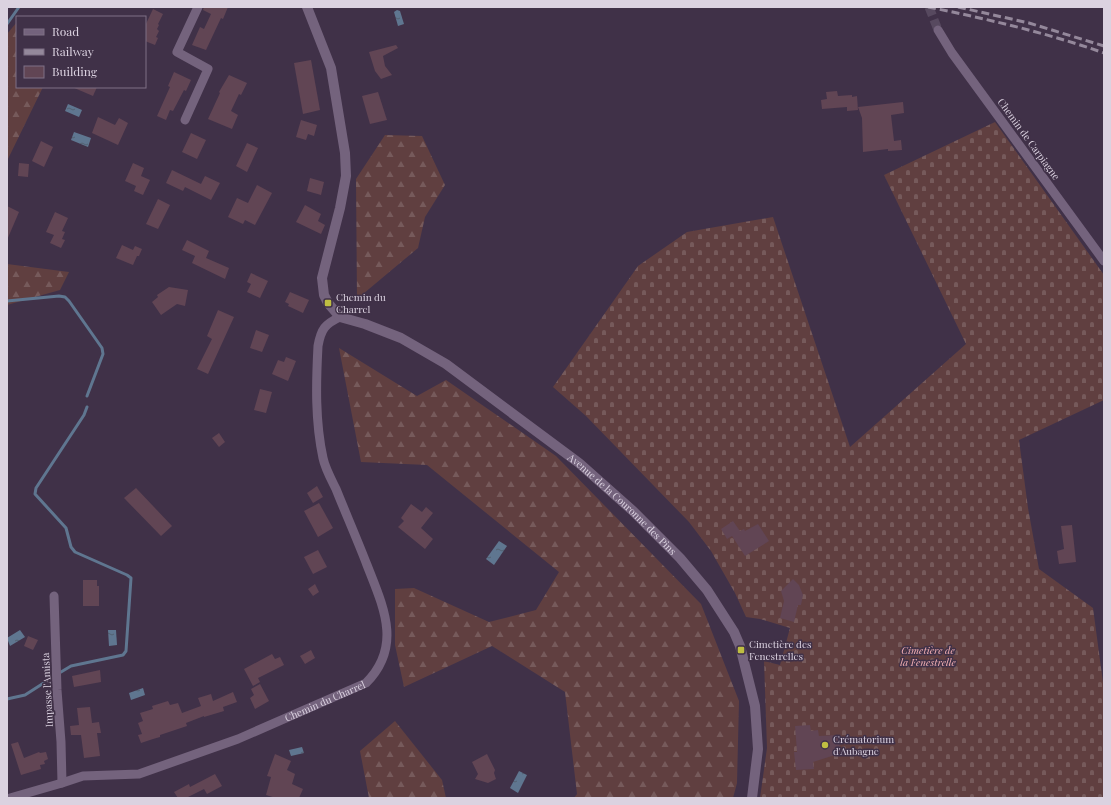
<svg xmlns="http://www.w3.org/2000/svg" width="1111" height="805" font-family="'Playfair Display',serif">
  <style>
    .forest { fill: url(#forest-firs) }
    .cemetery { fill: url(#cemetery-stones) }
    .water { fill: url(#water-ripples) }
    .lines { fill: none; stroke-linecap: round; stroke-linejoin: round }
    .stream { stroke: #5f7690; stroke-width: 3 }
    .building { fill: #614554 }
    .street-tunnel { stroke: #57495f; stroke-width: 9; stroke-dasharray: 9 4.5; stroke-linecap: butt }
    .street { stroke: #74637d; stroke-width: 9 }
    .secondary { stroke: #74637d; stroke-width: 10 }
    .rail { stroke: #94889b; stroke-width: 3; stroke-dasharray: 8 4; stroke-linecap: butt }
    .poi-dot { fill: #bfbe42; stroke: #403148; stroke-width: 1.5 }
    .labels { text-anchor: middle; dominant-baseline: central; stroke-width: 3; stroke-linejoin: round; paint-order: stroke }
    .street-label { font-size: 10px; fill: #dbd2e0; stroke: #403148 }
    .poi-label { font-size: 10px; fill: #dbd2e0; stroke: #403148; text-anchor: start }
    .park-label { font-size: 10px; font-style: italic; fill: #f4b0b3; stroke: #403148 }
  </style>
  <defs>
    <pattern id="forest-firs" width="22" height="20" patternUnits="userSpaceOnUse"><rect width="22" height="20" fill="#603f40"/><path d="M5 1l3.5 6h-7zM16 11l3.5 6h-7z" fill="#765a5b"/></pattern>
    <pattern id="cemetery-stones" width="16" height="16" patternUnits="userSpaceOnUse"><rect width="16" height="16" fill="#603f40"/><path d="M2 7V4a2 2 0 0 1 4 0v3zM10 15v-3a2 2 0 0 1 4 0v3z" fill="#765a5b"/></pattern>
    <pattern id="water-ripples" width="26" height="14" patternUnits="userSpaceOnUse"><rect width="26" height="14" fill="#5f7690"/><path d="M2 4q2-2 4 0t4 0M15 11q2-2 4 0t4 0" fill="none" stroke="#536071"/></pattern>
  </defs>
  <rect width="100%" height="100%" fill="#403148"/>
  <!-- forest -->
  <g class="forest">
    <path d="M17,22V87H43L7,161V34Z"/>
    <path d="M385,135L422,136L445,185L425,217L418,248L357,299L356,179Z"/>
    <path d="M7,264L69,272L60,290L7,305Z"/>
    <path d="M339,348L417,396L446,380L556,456L701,604L739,701L737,783L733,798H574L577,794L565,692L492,646L404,687L395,645V589L414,588L489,622L536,610L559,572L427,465L361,462Z"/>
    <path d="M395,721L442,780L446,798H369L360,751Z"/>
  </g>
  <!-- cemetery -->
  <path class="cemetery" d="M995,122L1104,275V400L1019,440L1028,508L1039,569L1093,608L1104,690V798H760L767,748L764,661L780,665L790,628L760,619L746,617L735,593L711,551L689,522L586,416L553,387L638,266L687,232L773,217L850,447L966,344L884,175Z"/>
  <!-- water -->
  <g class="water">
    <path d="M397,10L400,11L404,24L398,26L394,12Z"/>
    <path d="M68,104L82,110L79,117L65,111Z"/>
    <path d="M74,132L91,138L88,147L71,140Z"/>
    <path d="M499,541L507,546L494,565L486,559Z"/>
    <path d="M20,630L25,637L10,646L7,638Z"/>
    <path d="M108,630H116L117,645L109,646Z"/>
    <path d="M143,688L145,695L131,700L129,693Z"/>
    <path d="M302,747L304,753L291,756L289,750Z"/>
    <path d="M519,771L527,775L518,793L510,788Z"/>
  </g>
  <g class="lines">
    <!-- stream -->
    <g class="stream">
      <path d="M7,24L19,7"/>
      <path d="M7,301L59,296L65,297L69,301L102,348L103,354L87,396"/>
      <path d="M61,672L71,666L123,655L126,651L131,578L127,575L75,552L71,547L66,528L35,494L36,488L84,415L87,407"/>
      <path d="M7,699L25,695L50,679"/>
    </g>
  </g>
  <!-- building -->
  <g class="building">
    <path d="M204,7H228L223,19L221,18L206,50L192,45L200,27L204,29L211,14L203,10Z"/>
    <path d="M153,9L163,14L158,24L159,25L157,29L159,31L156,37L158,38L155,45L145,41V26Z"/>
    <path d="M396,45L398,48L383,56L385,66L392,75L381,79L375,71L369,52Z"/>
    <path d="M311,60L320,110L303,114L294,63Z"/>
    <path d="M174,72L191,80L186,91L184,90L173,111L170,110L166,120L157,116L170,87L168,86Z"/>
    <path d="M229,75L247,83L241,95L239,94L231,111L238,115L232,129L208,119L220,93L219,92Z"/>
    <path d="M72,87H97L93,96Z"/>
    <path d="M837,91L838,96L852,95V97L857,96L858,110L847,111V107L822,109L821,100L827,99L826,92Z"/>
    <path d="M378,92L387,120L370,124L362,96Z"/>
    <path d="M903,102L904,113L891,115L894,141L901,140L902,150L888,151V149L863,152L862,118L858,107Z"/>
    <path d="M98,117L115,125L119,118L128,123L118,145L92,133Z"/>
    <path d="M301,120L317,125L314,136L308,134L306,140L296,137Z"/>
    <path d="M191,133L206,140L197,159L182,152Z"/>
    <path d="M41,141L53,147L44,167L32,161Z"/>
    <path d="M247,143L258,148L247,172L236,166Z"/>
    <path d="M19,163L29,164L28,177L18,176Z"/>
    <path d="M133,163L144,168L141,176L150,180L143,195L134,191L136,186L125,181Z"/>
    <path d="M172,170L201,184L205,176L220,183L211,200L185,187L183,191L166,183Z"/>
    <path d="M310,178L324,182L321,195L307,191Z"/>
    <path d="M257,185L272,193L255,225L245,220L243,224L228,217L237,198L248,203Z"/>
    <path d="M158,199L170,205L158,229L146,224Z"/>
    <path d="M305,205L321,214L318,221L325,225L321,234L296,222Z"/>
    <path d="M7,206L19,212L7,240Z"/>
    <path d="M55,212L68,218L62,231L65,232L62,239L65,240L61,248L50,243L54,235L46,232Z"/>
    <path d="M187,240L209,251L206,258L229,268L225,279L192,263L195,256L182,250Z"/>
    <path d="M122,245L133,250L135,246L142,249L139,256H137L133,265L116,258Z"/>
    <path d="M251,273L268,281L260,298L247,292L251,284L247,282Z"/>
    <path d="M169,287L188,290L185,306L177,304L161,315L152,302L158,297L157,295Z"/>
    <path d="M290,292L309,300L303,313L288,306L289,304L285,302Z"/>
    <path d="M218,310L234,317L208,374L197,369L212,339L207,336Z"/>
    <path d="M256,330L269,335L262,352L250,348Z"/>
    <path d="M286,357L296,361L288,381L272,374L278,360L284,362Z"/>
    <path d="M260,389L272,392L266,413L254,410Z"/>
    <path d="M219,433L225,442L219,447L212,438Z"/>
    <path d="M317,486L323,497L313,503L307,493Z"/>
    <path d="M136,488L172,526L161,536L124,498Z"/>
    <path d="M319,503L333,528L318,537L304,511Z"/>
    <path d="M411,504L422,512L426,507L433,513L421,528L433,539L425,549L398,527L404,521L401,518Z"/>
    <path d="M733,521L740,531L744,529L745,531L758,524L769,541L745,556L732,536L727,539L721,529Z"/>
    <path d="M1072,525L1076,562L1059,564L1057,551L1064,549L1061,526Z"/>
    <path d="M318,550L327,567L313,574L304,557Z"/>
    <path d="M793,579L799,585L803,595L801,605H798L794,622L780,618L784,601L781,591Z"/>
    <path d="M83,580H97V586H99V606H83Z"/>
    <path d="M315,584L319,592L313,596L308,589Z"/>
    <path d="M28,636L38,640L33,650L24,646Z"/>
    <path d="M311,650L315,658L305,664L300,656Z"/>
    <path d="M272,654L275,659L280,657L284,665L258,678L260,682L253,686L244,669Z"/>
    <path d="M100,670L101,682L74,687L72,676Z"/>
    <path d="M260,684L269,701L255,709L250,698L254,695L251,689Z"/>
    <path d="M233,692L237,702L223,707L224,711L204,717V716L186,723L187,726L160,735V737L153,739L141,743L138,735L142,734L138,723L143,721L140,713L153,709L152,706L168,701L170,705L178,703L182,713L201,706L198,698L211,694L213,701Z"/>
    <path d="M90,707L92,723L99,722L101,733H97L100,756L84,758L81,735H71L70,726L79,725L77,708Z"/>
    <path d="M810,725L811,731L818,730L819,736L839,735L840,750L832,756L813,762L814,769L796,770L794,752H797L795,726Z"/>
    <path d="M18,742L24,758L39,752L40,753L46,752L48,759L44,761L45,764L40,765L41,769L21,775L11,744Z"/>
    <path d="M275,754L291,761L287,770L295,774L292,784L303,789L299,798H276L266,795L271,777L267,776Z"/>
    <path d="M487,754L495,770L494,773L496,779L488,783L475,779L478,774L472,762Z"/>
    <path d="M215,774L222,786L207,794L204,789L186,798H178L174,792L189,784L190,787Z"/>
  </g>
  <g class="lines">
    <!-- street-tunnel -->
    <path class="street-tunnel" d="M929,7L938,30"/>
    <!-- street -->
    <g class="street">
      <path d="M938,30L952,53L1104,261"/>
      <path d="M185,120L208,69L177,52L198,7"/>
      <path d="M54,596L57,690L61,742L62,783"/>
      <path id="s1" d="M10,798L62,783L83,776L139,774L238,739L366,683C403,646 383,606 367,565C357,539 346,514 336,489C331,479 325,468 323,458C315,421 316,383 318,346C321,329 325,324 340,317"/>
    </g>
    <!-- secondary -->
    <path class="secondary" id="s2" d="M307,7L331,68L345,153L346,176L340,208L322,278L324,295L328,303L340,317L365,324L401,338L446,364L579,463L633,511L680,558L707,590L734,632L740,646L755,706L758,749L752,798"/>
    <!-- rail -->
    <g class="rail">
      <path d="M928,7C988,19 1047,33 1104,53"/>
      <path d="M958,7L1029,23L1104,46"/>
    </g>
  </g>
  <!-- markers -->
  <g class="poi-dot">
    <rect x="324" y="299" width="8" height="8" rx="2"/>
    <rect x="737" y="646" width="8" height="8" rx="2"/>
    <circle cx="825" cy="745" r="4"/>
  </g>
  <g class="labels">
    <!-- street labels -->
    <g class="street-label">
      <text transform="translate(1029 139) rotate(54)">Chemin de Carpiagne</text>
      <text stroke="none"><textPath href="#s2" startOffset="666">Avenue de la Couronne des Pins</textPath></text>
      <text transform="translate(47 690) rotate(-93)">Impasse l'Amista</text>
      <text stroke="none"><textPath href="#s1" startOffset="332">Chemin du Charrel</textPath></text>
    </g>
    <!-- poi labels -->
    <g class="poi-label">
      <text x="336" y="297">Chemin du<tspan x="336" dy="12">Charrel</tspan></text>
      <text x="749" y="644">Cimetière des<tspan x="749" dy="12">Fenestrelles</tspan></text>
      <text x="833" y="739">Crématorium<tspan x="833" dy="12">d'Aubagne</tspan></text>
    </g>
    <!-- park labels -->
    <g class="park-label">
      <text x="928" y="650">Cimetière de<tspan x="928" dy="12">la Fenestrelle</tspan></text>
    </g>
  </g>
  <!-- border -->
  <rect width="1111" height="805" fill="none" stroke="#dbd2e0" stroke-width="16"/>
  <!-- legend -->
  <rect x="16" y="16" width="130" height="72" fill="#403148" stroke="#7e7185"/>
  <rect x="24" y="29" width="20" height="6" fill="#74637d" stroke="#7e7185"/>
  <text x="52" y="36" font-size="12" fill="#dbd2e0">Road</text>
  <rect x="24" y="49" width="20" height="6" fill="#94889b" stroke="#7e7185"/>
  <text x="52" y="56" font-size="12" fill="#dbd2e0">Railway</text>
  <rect x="24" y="66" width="20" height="12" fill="#614554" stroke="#7e7185"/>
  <text x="52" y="76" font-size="12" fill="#dbd2e0">Building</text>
</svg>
